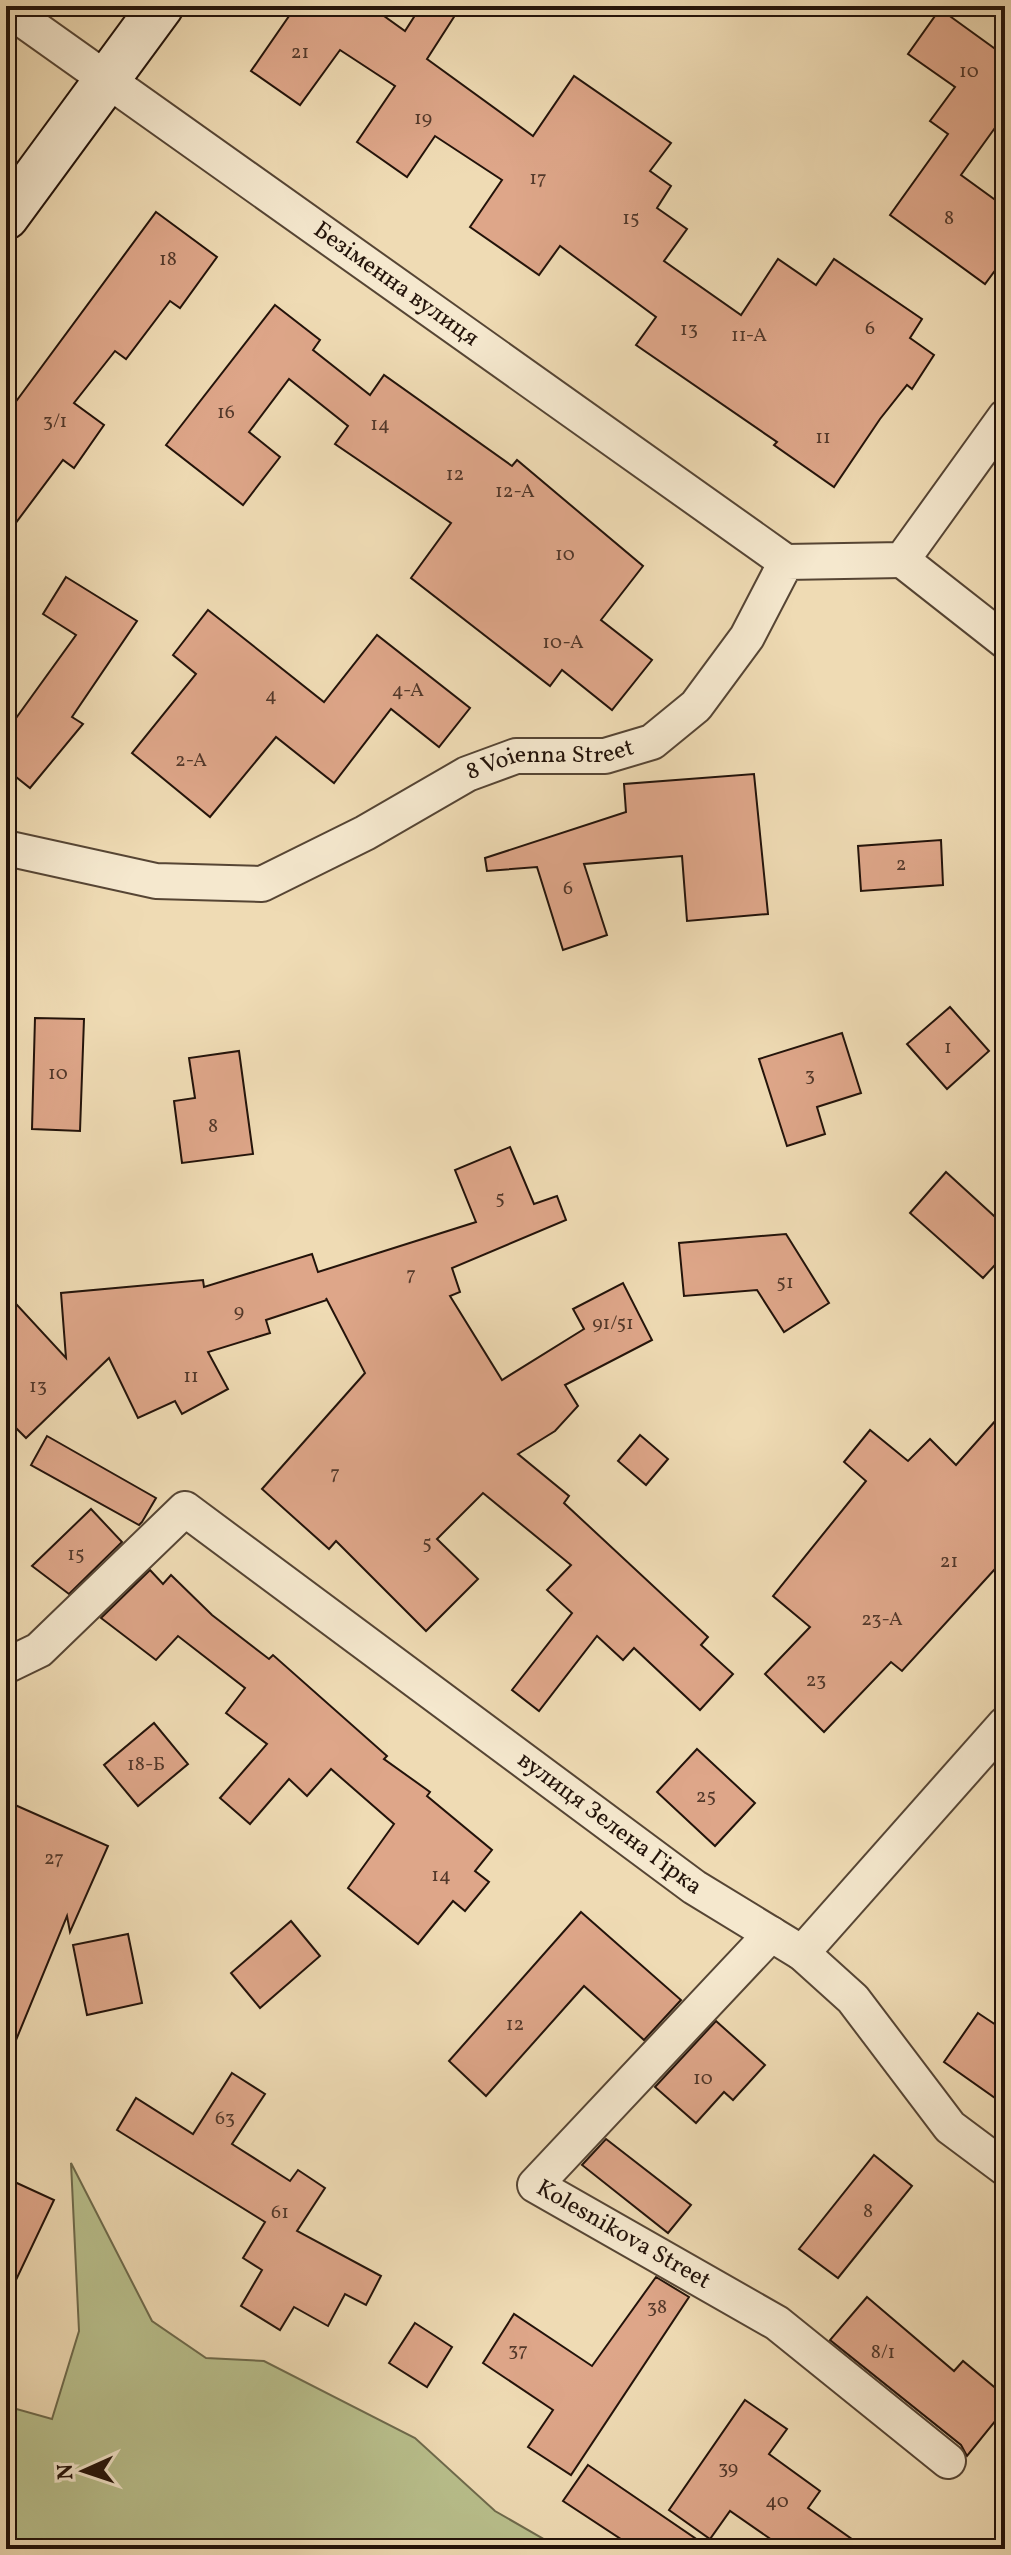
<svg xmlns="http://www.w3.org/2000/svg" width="1011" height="2555" font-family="Vollkorn,serif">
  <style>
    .green { fill: #b9c08d; stroke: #6e6a4c; stroke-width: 2 }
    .building { fill: #dea689; stroke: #23130a; stroke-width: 2 }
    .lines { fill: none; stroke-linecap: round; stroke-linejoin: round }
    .street-casing { stroke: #564534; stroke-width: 38 }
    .secondary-casing { stroke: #23130a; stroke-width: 48 }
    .street { stroke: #f5e8ce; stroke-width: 34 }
    .secondary { stroke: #f5e8ce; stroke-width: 44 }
    .labels { text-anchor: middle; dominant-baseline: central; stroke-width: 8; stroke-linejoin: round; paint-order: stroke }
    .number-label { font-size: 20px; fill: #52382a }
    .street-label { font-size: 24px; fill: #23130a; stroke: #f5e8ce }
  </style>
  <rect width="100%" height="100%" fill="#efdbb4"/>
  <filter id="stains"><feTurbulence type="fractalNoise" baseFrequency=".0025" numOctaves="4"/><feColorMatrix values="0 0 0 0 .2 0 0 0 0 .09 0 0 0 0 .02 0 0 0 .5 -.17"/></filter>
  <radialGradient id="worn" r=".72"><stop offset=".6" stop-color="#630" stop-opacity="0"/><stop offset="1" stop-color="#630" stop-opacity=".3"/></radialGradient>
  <!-- green -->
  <path class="green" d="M71,2163L152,2321L206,2358L264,2361L415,2438L495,2511L561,2549H6V2406L52,2419L79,2331Z"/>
  <!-- building -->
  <g class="building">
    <path d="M296,6H370L405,31L421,6H461L427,59L533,136L574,76L671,143L650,171L671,186L657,208L687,229L664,261L741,315L778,259L816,285L834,259L922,319L910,338L934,355L912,389L907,385L880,419L834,487L774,445L777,442L636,345L656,317L560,246L539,275L470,227L502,180L435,136L407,177L357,142L395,86L340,50L300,105L251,71Z"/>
    <path d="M940,9L1005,56V114L961,175L1005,207V257L985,284L890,215L948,134L930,121L955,87L908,54Z"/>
    <path d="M156,212L217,257L180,308L170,301L126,359L115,351L74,403L104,425L74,468L63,460L6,536V415Z"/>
    <path d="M275,305L320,340L313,350L370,395L384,375L512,466L517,460L643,566L601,620L652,660L612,710L562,670L550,686L411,578L451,523L335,444L348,426L289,379L249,432L280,457L243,505L166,445Z"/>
    <path d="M66,577L137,621L72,717L83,724L30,788L6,769V732L76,635L43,614Z"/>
    <path d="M208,610L324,702L377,635L470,708L439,747L391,709L334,783L276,737L210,817L132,753L196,674L173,655Z"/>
    <path d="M754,774L768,914L687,921L682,856L584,864L607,935L563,950L537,867L487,871L485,858L626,812L624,784Z"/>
    <path d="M941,840L943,885L861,891L858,846Z"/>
    <path d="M950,1007L989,1051L947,1089L907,1044Z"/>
    <path d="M35,1018L84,1019L80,1131L32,1129Z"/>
    <path d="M842,1033L861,1093L817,1107L825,1134L787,1146L759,1059Z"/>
    <path d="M239,1051L253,1154L182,1163L174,1101L195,1098L189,1058Z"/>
    <path d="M510,1147L534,1204L557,1196L566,1220L452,1268L460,1292L450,1296L502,1380L584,1329L573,1309L623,1283L652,1340L565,1385L578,1406L555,1431L518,1454L569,1496L564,1503L708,1637L701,1645L733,1674L700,1710L634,1648L623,1660L597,1636L539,1711L512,1690L572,1613L547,1590L571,1565L483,1493L437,1539L478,1579L426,1631L336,1541L329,1549L262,1489L365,1373L326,1298L327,1300L266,1320L270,1333L208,1352L228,1389L182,1414L175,1401L138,1418L109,1358L26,1438L6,1418V1293L66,1358L61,1293L203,1280L204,1287L312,1254L318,1272L476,1222L455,1170Z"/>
    <path d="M946,1172L1005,1226V1254L983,1278L910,1213Z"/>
    <path d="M786,1234L829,1303L784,1332L757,1290L684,1296L679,1243Z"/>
    <path d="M1005,1410V1558L902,1671L891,1662L824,1732L765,1674L810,1627L773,1596L866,1481L844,1462L870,1430L908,1461L930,1439L956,1465Z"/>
    <path d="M640,1435L668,1459L646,1485L618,1461Z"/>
    <path d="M47,1436L156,1498L142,1522L139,1525L31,1465Z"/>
    <path d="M91,1509L122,1542L69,1594L32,1566Z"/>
    <path d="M150,1570L163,1584L171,1575L212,1615L269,1659L273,1655L387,1756L384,1759L430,1792L427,1796L492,1850L475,1871L489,1882L465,1911L453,1901L418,1944L348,1888L394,1824L331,1769L307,1796L289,1779L250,1824L220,1798L267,1744L226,1713L245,1688L178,1636L156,1660L101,1618Z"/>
    <path d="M154,1723L188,1764L138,1806L104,1765Z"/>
    <path d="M697,1749L755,1803L715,1846L657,1792Z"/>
    <path d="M6,1801L108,1846L70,1932L67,1916L7,2062Z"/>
    <path d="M581,1912L681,2000L644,2040L584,1986L486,2096L449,2061Z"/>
    <path d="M291,1921L320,1956L260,2008L231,1973Z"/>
    <path d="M128,1934L142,2003L87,2015L73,1945Z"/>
    <path d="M978,2013L1005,2031V2105L944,2062Z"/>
    <path d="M716,2021L765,2065L733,2100L724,2092L696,2123L655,2087Z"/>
    <path d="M232,2073L265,2094L232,2144L290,2181L298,2170L325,2188L297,2231L381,2276L366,2305L345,2294L328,2326L294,2307L280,2330L241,2306L262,2270L243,2258L265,2222L117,2130L136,2098L193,2134Z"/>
    <path d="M606,2139L691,2205L668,2233L582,2165Z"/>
    <path d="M874,2155L912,2186L838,2278L799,2249Z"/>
    <path d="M6,2178L54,2200L6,2301Z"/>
    <path d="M656,2277L689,2297L571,2475L528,2447L553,2410L483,2363L514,2314L592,2366Z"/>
    <path d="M867,2297L954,2371L963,2361L1005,2396V2409L967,2456L961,2445L830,2340Z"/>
    <path d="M415,2323L452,2347L427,2387L389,2363Z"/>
    <path d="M745,2400L787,2429L769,2454L820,2491L808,2508L866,2549H785L730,2511L710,2539L669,2510Z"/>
    <path d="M588,2465L711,2549H636L563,2501Z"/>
  </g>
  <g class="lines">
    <defs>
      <g id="street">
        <path id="s1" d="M6,8L786,562"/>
        <path d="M902,560L1005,641"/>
        <path id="s2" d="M6,848L156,881L262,884L365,833L467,774L516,756H605L652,742L696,706L747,637L786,562L902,560L1005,417"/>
        <path id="s3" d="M6,1666L39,1650L185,1509L694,1887L802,1953L853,1999L950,2127L1005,2168"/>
        <path id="s4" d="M771,1934L535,2185L777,2323L948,2461"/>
        <path d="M802,1953L1005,1724"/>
      </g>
      <path id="secondary" d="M6,217L161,6"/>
    </defs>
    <!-- street casing -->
    <use href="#street" class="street-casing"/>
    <!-- secondary casing -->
    <use href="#secondary" class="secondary-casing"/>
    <!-- street -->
    <use href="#street" class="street"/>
    <!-- secondary -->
    <use href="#secondary" class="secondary"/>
  </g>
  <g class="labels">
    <!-- number labels -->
    <g class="number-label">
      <text x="300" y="53">21</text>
      <text x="969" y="72">10</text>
      <text x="423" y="119">19</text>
      <text x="538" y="179">17</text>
      <text x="631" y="219">15</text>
      <text x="949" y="219">8</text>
      <text x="168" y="260">18</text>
      <text x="870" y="329">6</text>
      <text x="689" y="330">13</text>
      <text x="749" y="336">11-А</text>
      <text x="226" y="413">16</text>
      <text x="55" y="422">3/1</text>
      <text x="380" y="425">14</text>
      <text x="823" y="438">11</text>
      <text x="455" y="475">12</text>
      <text x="515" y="492">12-А</text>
      <text x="565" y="555">10</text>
      <text x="563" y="643">10-А</text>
      <text x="408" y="691">4-А</text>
      <text x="271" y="696">4</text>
      <text x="191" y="761">2-А</text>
      <text x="901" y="865">2</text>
      <text x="568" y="889">6</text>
      <text x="948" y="1048">1</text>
      <text x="58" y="1074">10</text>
      <text x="810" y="1076">3</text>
      <text x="213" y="1127">8</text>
      <text x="500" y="1199">5</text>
      <text x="411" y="1275">7</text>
      <text x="785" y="1283">51</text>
      <text x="239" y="1312">9</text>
      <text x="613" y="1324">91/51</text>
      <text x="191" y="1377">11</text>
      <text x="38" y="1387">13</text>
      <text x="335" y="1474">7</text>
      <text x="427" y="1544">5</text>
      <text x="76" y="1555">15</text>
      <text x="949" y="1562">21</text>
      <text x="882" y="1620">23-А</text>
      <text x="816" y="1681">23</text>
      <text x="146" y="1765">18-Б</text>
      <text x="706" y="1797">25</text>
      <text x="54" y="1859">27</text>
      <text x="441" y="1876">14</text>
      <text x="515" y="2025">12</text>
      <text x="703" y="2079">10</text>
      <text x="225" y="2119">63</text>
      <text x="868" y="2212">8</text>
      <text x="280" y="2213">61</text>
      <text x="657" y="2308">38</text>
      <text x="518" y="2351">37</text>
      <text x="883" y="2353">8/1</text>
      <text x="728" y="2469">39</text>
      <text x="777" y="2502">40</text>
    </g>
    <!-- street labels -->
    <g class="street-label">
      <text stroke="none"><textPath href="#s1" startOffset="478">Безіменна вулиця</textPath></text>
      <text stroke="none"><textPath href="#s2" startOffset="578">8 Voienna Street</textPath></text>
      <text stroke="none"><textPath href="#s3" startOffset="768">вулиця Зелена Гірка</textPath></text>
      <text stroke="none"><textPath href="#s4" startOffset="446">Kolesnikova Street</textPath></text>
    </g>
  </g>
  <!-- margin -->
  <rect width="1011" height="2555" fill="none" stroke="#efdbb4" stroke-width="32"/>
  <rect x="8" y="8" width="995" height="2539" fill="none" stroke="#23130a" stroke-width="4"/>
  <rect x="16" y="16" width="979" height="2523" fill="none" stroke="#23130a" stroke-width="2"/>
  <!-- north arrow -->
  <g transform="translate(84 2471) rotate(267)" stroke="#f5e8ce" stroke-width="6" paint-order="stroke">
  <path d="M0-6L14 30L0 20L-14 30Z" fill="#23130a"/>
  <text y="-12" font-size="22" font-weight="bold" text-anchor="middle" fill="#23130a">N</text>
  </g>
  <rect width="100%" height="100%" filter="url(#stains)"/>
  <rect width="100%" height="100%" fill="url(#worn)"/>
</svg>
